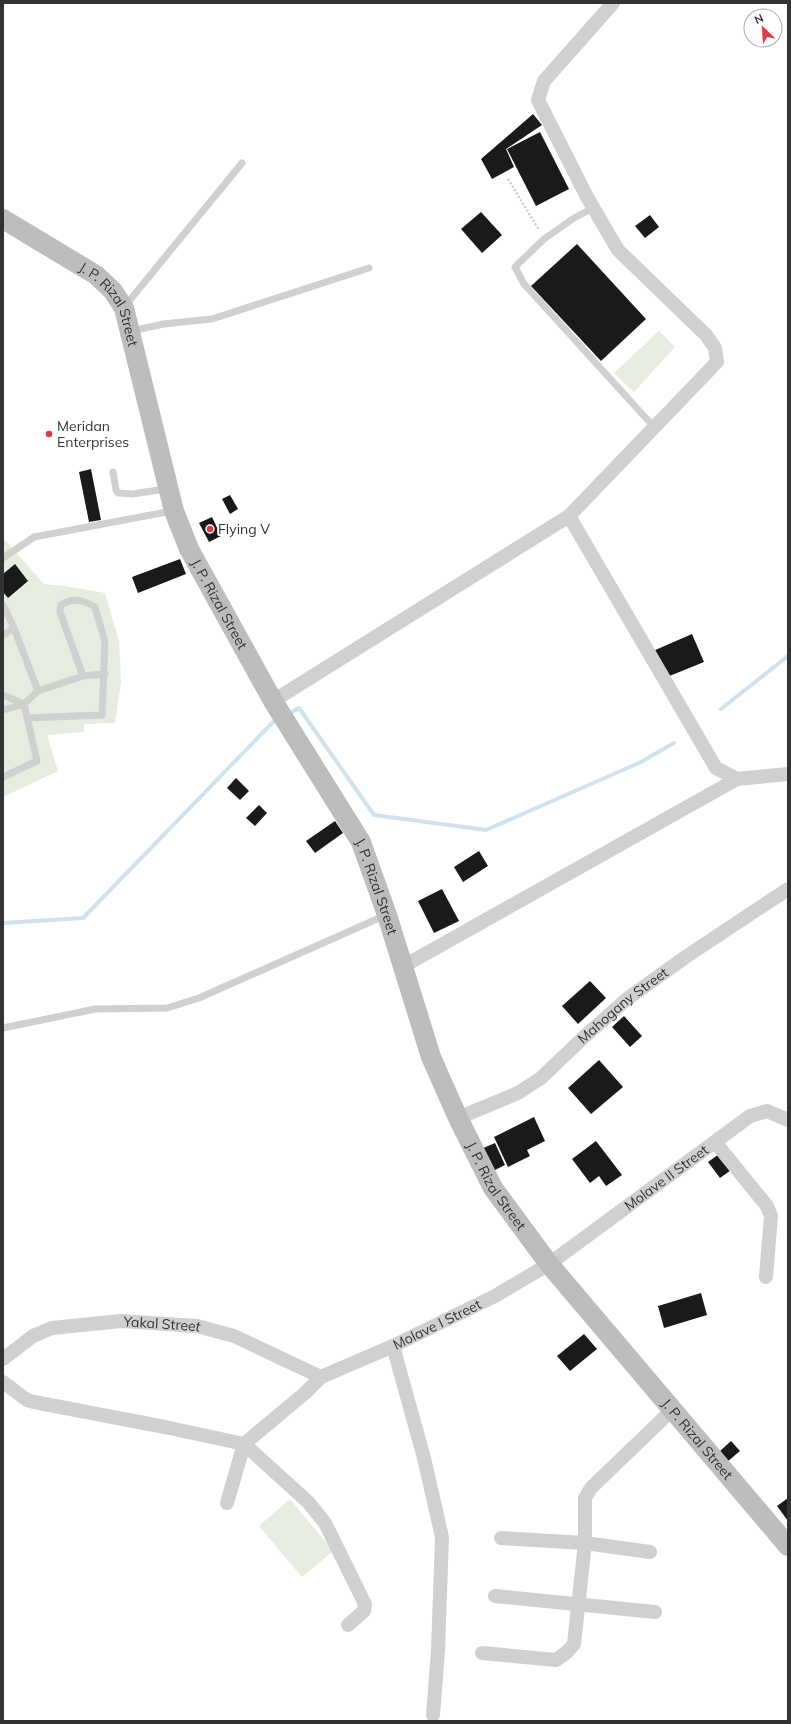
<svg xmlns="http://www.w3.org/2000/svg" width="791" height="1724" font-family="Mulish,sans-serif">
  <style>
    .green { fill: #e6ecdf }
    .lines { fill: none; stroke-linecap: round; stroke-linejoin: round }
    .stream { stroke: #cfe2ee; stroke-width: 4 }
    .building { fill: #1a1a1a }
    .path { stroke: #cdcdcd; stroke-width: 2.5; stroke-dasharray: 2 2; stroke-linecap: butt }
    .service { stroke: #d0d0d0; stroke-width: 7 }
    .minor { stroke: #d0d0d0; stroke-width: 14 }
    .secondary { stroke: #bdbdbd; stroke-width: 20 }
    .poi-dot { fill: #e63946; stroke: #fff; stroke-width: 1.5 }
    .labels { text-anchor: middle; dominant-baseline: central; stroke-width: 4; stroke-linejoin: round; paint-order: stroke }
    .street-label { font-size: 14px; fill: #333; stroke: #fff }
    .poi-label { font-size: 14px; fill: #333; stroke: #fff; text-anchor: start }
  </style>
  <rect width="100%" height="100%" fill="#fff"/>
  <!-- green -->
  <g class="green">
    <path d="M659,331L675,347L634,392L614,373Z"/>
    <path d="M3,538L44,584L65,586L105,593L119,641L121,682L115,723L84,724V732L47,735L58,771L3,797Z"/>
    <path d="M290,1499L333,1551L302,1577L259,1526Z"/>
  </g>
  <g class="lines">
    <!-- stream -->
    <g class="stream">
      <path d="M721,709L788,656"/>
      <path d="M292,712L299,708L374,815L486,830L639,763L674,743"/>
      <path d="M3,923L83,918L275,720"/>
    </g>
  </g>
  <!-- building -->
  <g class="building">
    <path d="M533,114L542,125L506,149L514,167L492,179L481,159Z"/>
    <path d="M540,132L569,189L536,206L507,149Z"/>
    <path d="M481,212L502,235L482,253L461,229Z"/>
    <path d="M650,215L659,227L645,238L635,226Z"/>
    <path d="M577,244L646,319L601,361L531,286Z"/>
    <path d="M91,469L101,520L89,522L79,472Z"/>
    <path d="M230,495L238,509L230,514L222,499Z"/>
    <path d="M212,517L221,536L209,542L199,523Z"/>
    <path d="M180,559L186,574L138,593L132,577Z"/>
    <path d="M15,564L28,581L8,598L3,592V574Z"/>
    <path d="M692,634L704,662L667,677L653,651Z"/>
    <path d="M236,778L249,791L240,800L227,788Z"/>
    <path d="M259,805L267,813L255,826L246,818Z"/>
    <path d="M335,821L343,833L315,853L306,841Z"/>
    <path d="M479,851L488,866L463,882L454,867Z"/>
    <path d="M442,889L459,921L434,933L418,901Z"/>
    <path d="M590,981L606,998L578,1024L562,1006Z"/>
    <path d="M624,1016L642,1036L630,1047L612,1027Z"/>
    <path d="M599,1060L623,1087L591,1114L568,1088Z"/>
    <path d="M534,1117L545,1141L527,1150L530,1156L508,1167L494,1137Z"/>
    <path d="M596,1141L622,1175L606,1186L599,1176L590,1183L572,1159Z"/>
    <path d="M495,1143L505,1165L491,1172L481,1149Z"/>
    <path d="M722,1152L734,1168L720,1178L708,1162Z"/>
    <path d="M701,1293L707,1315L664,1328L658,1306Z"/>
    <path d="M584,1334L597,1349L570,1371L557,1356Z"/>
    <path d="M731,1441L740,1451L727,1462L719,1452Z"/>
    <path d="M788,1498V1521L777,1506Z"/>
  </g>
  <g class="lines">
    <!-- path -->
    <path class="path" d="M508,179L539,230"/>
    <!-- service -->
    <g class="service">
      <path d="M593,208L574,218L544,239L515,267L524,284L654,427"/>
      <path d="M125,306L242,163"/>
      <path d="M132,331L163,324L212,319L369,268"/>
      <path d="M113,472L116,490L118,493L132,494L166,489"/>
      <path d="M3,558L34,537L172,511"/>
      <path d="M3,605L14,628L38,691"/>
      <path d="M3,635L14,628"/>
      <path d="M3,695L24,704L37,761L3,777"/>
      <path d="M3,710L24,704L38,691L83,676L105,674"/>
      <path d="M27,718L102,715L105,642L95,607C83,600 74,597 61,605L60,612L83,676"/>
      <path d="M3,1028L95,1009L167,1008L199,998L386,915"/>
    </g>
    <!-- minor -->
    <g class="minor">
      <path d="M569,516L716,768L737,779L788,774"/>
      <path d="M273,701L569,516L717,362L715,348L706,335L618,250L587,197L538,100L544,81L613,3"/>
      <path d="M402,967L737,779"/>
      <path id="s1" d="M458,1118L518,1093L541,1078L584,1037L627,999L687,956L788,889"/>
      <path d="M715,1142L767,1206L771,1216L766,1277"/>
      <path d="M393,1346L424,1458L442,1537L438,1651L433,1715"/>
      <path id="s2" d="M3,1359L33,1336L52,1328L121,1321L197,1326L234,1336L321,1377"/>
      <path d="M3,1382L27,1400L34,1402L165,1427L244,1444L308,1502L325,1523L365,1604L364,1611L348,1625"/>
      <path id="s3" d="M227,1503L244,1444L305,1393L321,1377L393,1346L495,1296L549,1264L750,1116L767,1111L788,1120"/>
      <path d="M501,1538L585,1543L650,1552"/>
      <path d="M495,1596L655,1612"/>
      <path d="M482,1653L556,1660L567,1652L574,1644L585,1543V1498L591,1488L672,1410"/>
    </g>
    <!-- secondary -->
    <path class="secondary" id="s4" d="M3,219L96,275L113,291L124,308L174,511L189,549L273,701L361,842L387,915L431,1057L458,1118L493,1188L549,1264L788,1546"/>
  </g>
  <!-- markers -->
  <g class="poi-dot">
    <circle cx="49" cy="434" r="4"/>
    <circle cx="210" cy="529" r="4"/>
  </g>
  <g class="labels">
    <!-- street labels -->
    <g class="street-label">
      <text stroke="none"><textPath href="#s4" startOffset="141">J. P. Rizal Street</textPath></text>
      <text stroke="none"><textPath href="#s4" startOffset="465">J. P. Rizal Street</textPath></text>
      <text stroke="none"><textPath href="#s4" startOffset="789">J. P. Rizal Street</textPath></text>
      <text stroke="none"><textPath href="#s1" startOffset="202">Mahogany Street</textPath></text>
      <text stroke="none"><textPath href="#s3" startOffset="564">Molave II Street</textPath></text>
      <text stroke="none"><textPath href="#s4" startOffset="1113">J. P. Rizal Street</textPath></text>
      <text stroke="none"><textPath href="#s3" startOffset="291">Molave I Street</textPath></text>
      <text stroke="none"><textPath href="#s2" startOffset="169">Yakal Street</textPath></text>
      <text stroke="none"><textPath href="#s4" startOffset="1437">J. P. Rizal Street</textPath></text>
    </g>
    <!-- poi labels -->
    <g class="poi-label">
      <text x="57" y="426">Meridan<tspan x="57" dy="16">Enterprises</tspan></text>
      <text x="218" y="529">Flying V</text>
    </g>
  </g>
  <!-- border -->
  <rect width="791" height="1724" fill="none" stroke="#333333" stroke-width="8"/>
  <!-- north arrow -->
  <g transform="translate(763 28) rotate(335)"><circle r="19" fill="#ffffff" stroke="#adadad"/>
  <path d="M0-3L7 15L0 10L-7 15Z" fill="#e63946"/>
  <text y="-6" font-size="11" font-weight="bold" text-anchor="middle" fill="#333333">N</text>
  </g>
</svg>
